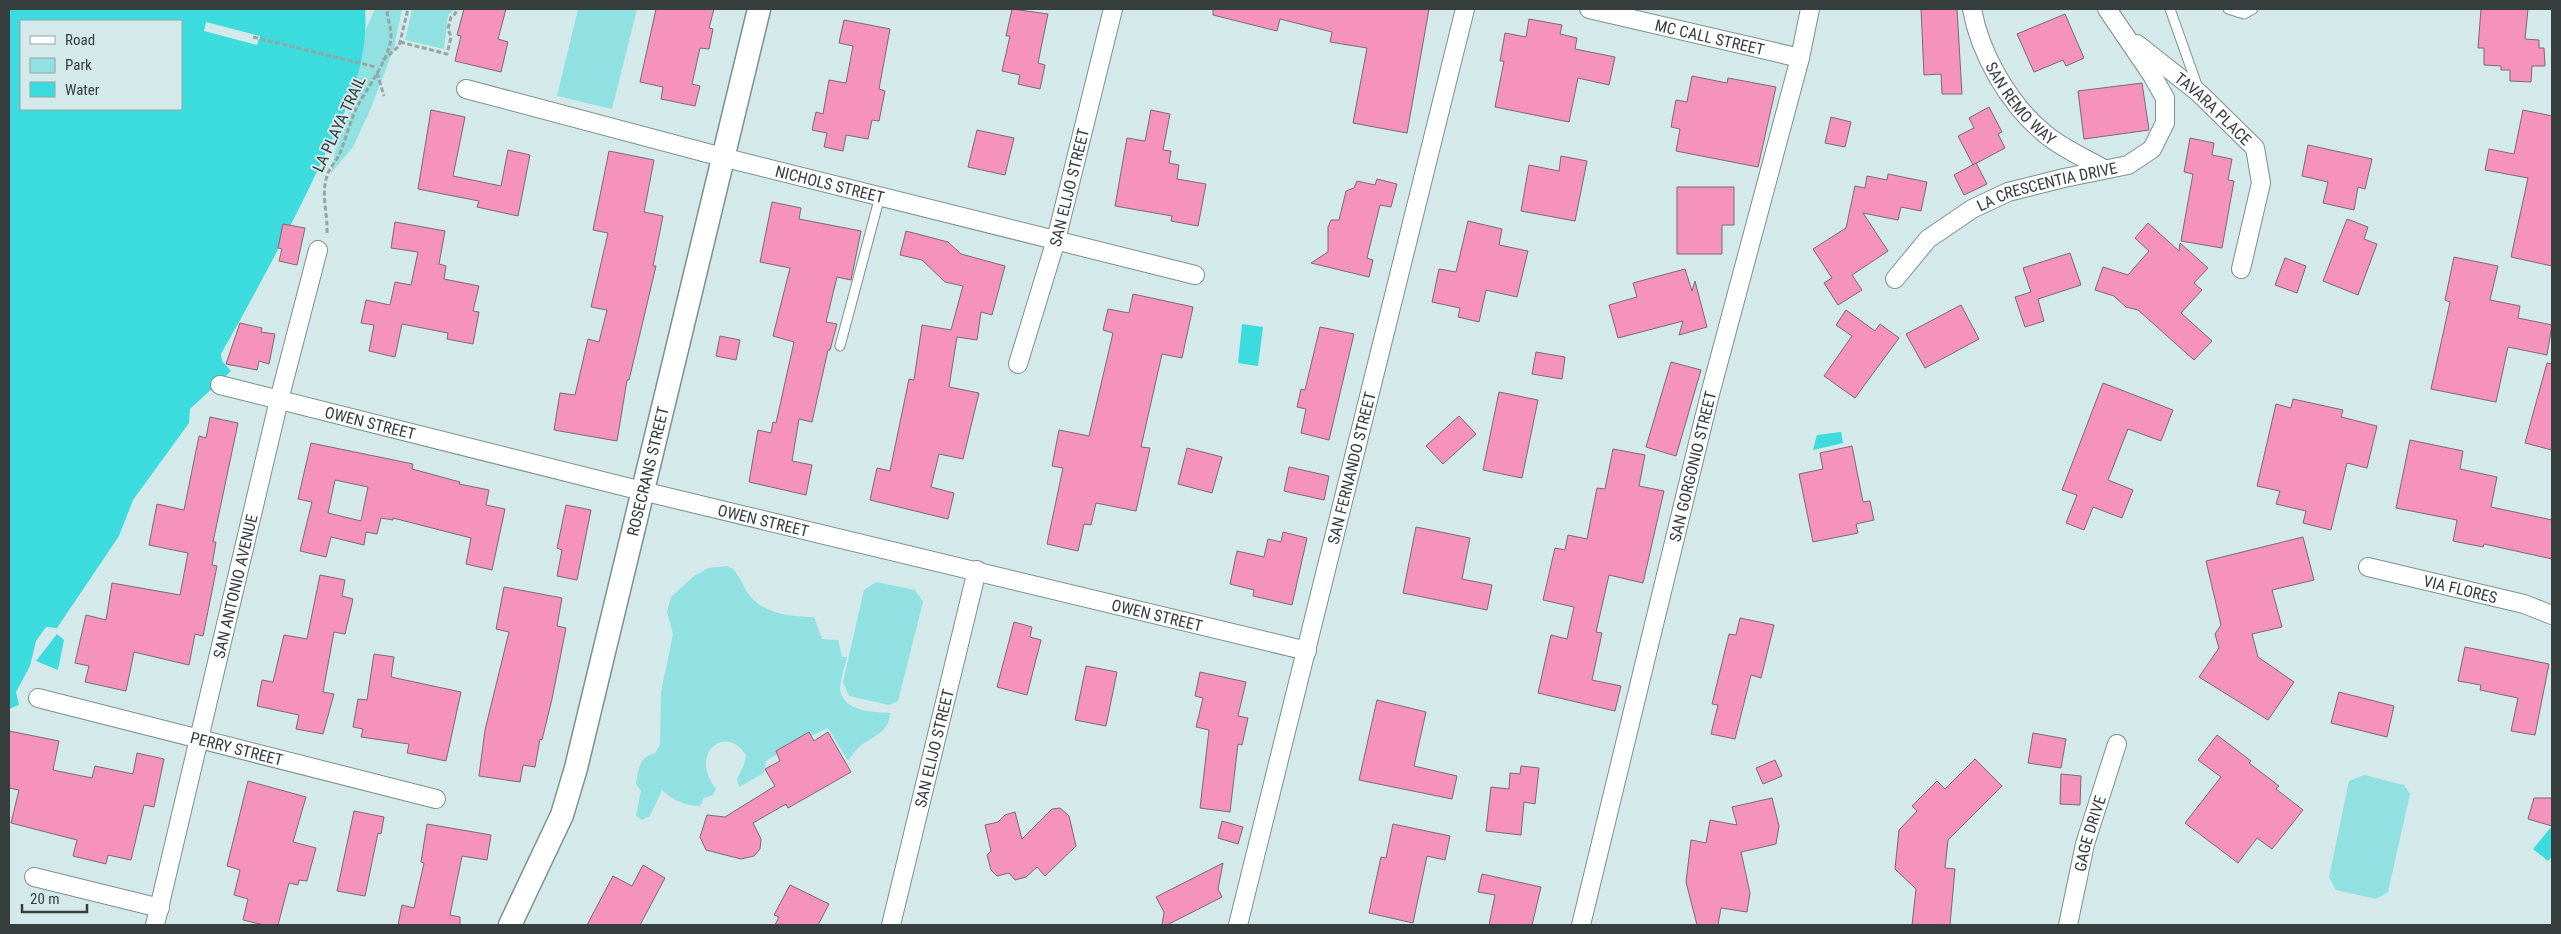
<svg xmlns="http://www.w3.org/2000/svg" width="2561" height="934" font-family="'Roboto Condensed',sans-serif">
  <style>
    .green { fill: #91e1e2 }
    .water { fill: #3bdbde; fill-rule: evenodd }
    .pier { fill: #d4e9e9 }
    .building { fill: #f593bc; stroke: #7a6a70; fill-rule: evenodd }
    .lines { fill: none; stroke-linecap: round; stroke-linejoin: round }
    .service-casing { stroke: #7d9090; stroke-width: 11 }
    .minor-casing { stroke: #7d9090; stroke-width: 20 }
    .tertiary-casing { stroke: #7d9090; stroke-width: 25 }
    .path { stroke: #95a5a5; stroke-width: 3; stroke-dasharray: 5 2.5; stroke-linecap: butt }
    .service { stroke: #fff; stroke-width: 9 }
    .minor { stroke: #fff; stroke-width: 18 }
    .tertiary { stroke: #fff; stroke-width: 22 }
    .labels { text-anchor: middle; dominant-baseline: central; stroke-width: 4; stroke-linejoin: round; paint-order: stroke }
    .street-label { font-size: 16px; fill: #353d3d; stroke: #d4e9e9 }
  </style>
  <rect width="100%" height="100%" fill="#d4e9e9"/>
  <!-- green -->
  <g class="green">
    <path d="M375,9H402L394,48L371,108L353,147L331,173L336,147L351,108L366,29Z"/>
    <path d="M412,9H456L448,15L444,49L405,40Z"/>
    <path d="M578,9H637L612,109L557,96Z"/>
    <path d="M727,566L733,569C739,576 743,584 747,592C761,614 792,617 814,617L822,639L838,640L842,657H847C845,667 840,679 840,689C843,712 873,712 890,713C889,734 871,736 858,748C854,752 851,757 848,761L828,728L811,736L809,733L776,751L777,754L766,761L764,773L739,787L737,779L744,765L746,755C726,723 688,753 716,789L713,795L704,798L700,806C684,805 674,801 662,790L650,816L642,820L636,816L641,791L636,784C639,769 638,758 655,753L660,745L661,692L673,634L667,612L671,597L694,576L708,568Z"/>
    <path d="M876,582L915,590L923,602L898,701L889,705L849,696L843,682L864,590Z"/>
    <path d="M2364,775L2404,785L2410,794L2388,892L2376,899L2336,890L2329,877L2349,781Z"/>
  </g>
  <!-- water -->
  <g class="water">
    <path d="M9,9H365C370,71 338,127 312,182C284,240 253,297 221,354L222,361L231,371L190,409L189,423L133,500L119,536L57,628L46,627L36,641L30,666L16,692L19,705L9,709ZM21,21H181V109H21Z"/>
    <path d="M1242,324L1263,327L1258,366L1238,363Z"/>
    <path d="M1841,432L1843,443L1813,450L1817,435Z"/>
    <path d="M57,634L64,640L58,670L36,661Z"/>
    <path d="M2552,826V856L2548,861L2533,849Z"/>
  </g>
  <!-- pier -->
  <path class="pier" d="M206,22L260,36L257,45L204,31Z"/>
  <!-- building -->
  <g class="building">
    <path d="M464,9H506L498,39L508,42L501,72L455,61L461,36L457,35Z"/>
    <path d="M656,9H714L709,28L713,29L709,49L700,48L692,84L700,86L695,106L661,99L663,87L640,82Z"/>
    <path d="M1012,9L1048,14L1038,63L1045,65L1040,89L1018,84L1020,75L1002,71L1010,36H1006Z"/>
    <path d="M1213,9H1429L1407,133L1353,123L1367,48L1330,42L1332,32L1280,19L1277,31L1213,15Z"/>
    <path d="M1921,9H1957L1962,94H1942L1941,74L1924,75Z"/>
    <path d="M2481,9H2528L2525,39L2539,40V48H2544L2545,66H2532L2531,82L2510,81V70H2501V66L2484,65V48H2478Z"/>
    <path d="M2065,14L2084,58L2066,66L2063,60L2034,72L2017,34Z"/>
    <path d="M1529,19L1562,25L1560,34L1577,38L1575,49L1615,57L1609,85L1578,78L1569,122L1495,107L1504,61H1500L1505,33L1526,37Z"/>
    <path d="M844,20L890,29L879,89L885,91L879,121L872,120L868,139L846,135L843,151L824,147L827,133L812,130L816,112L823,114L829,80L846,83L853,46L839,43Z"/>
    <path d="M1692,76L1727,83L1728,78L1776,87L1758,167L1676,151L1680,129L1671,127L1676,100L1687,102Z"/>
    <path d="M2142,83L2149,130L2084,139L2078,91Z"/>
    <path d="M1989,107L2002,132L1998,134L2005,148L1973,165L1958,136L1974,128L1969,118Z"/>
    <path d="M431,110L465,117L453,176L501,186L508,150L530,155L518,216L477,207L479,201L418,189Z"/>
    <path d="M1151,110L1170,114L1163,150L1171,151L1169,163L1179,165L1177,179L1206,184L1198,226L1171,221L1172,216L1115,206L1127,138L1145,141Z"/>
    <path d="M2523,110L2552,116V266L2511,257L2528,178L2485,170L2489,149L2514,154Z"/>
    <path d="M1831,117L1851,122L1845,147L1825,143Z"/>
    <path d="M977,130L1014,138L1005,175L968,167Z"/>
    <path d="M2190,138L2214,143L2212,155L2232,159L2228,180L2234,181L2222,248L2181,241L2193,174L2184,172Z"/>
    <path d="M2308,145L2372,159L2365,189L2358,187L2354,210L2323,203L2328,182L2302,176Z"/>
    <path d="M609,151L654,160L644,212L663,216L653,266H656L629,380H627L617,441L554,430L560,393L575,395L588,339L599,342L607,310L591,307L608,233L593,230Z"/>
    <path d="M1561,156L1587,161L1575,221L1521,211L1529,165L1559,171Z"/>
    <path d="M1976,163L1987,184L1964,195L1954,175Z"/>
    <path d="M1888,174L1927,182L1921,211L1901,207L1898,220L1863,213L1888,251L1852,275L1862,290L1838,305L1824,283L1832,278L1813,249L1846,228L1855,186L1865,188L1867,176L1887,180Z"/>
    <path d="M1377,179L1397,184L1391,207L1380,205L1367,258L1373,260L1369,277L1311,263L1328,252V227L1331,220H1339L1346,191L1354,188L1357,181L1375,185Z"/>
    <path d="M1677,187H1734V225H1722V254H1677Z"/>
    <path d="M772,202L801,208L799,219L861,231L851,280L837,277L826,322L837,324L830,350H828L812,422L799,419L792,461L812,465L806,495L749,482L758,430L771,433L773,422L776,423L794,342L773,336L790,268L760,262Z"/>
    <path d="M2347,219L2368,227L2364,239L2377,244L2358,295L2323,281Z"/>
    <path d="M1468,221L1502,229L1499,245L1528,251L1517,297L1486,290L1479,322L1458,317L1460,308L1432,302L1439,269L1456,272Z"/>
    <path d="M395,222L445,231L439,264L446,266L444,279L479,286L473,311L479,312L473,344L447,339L448,333L402,324L395,357L369,351L374,325L361,323L366,300L390,305L395,282L411,285L418,252L391,248Z"/>
    <path d="M2148,223L2179,251L2180,243L2208,268L2194,283L2202,290L2181,313L2212,341L2194,360L2138,310L2126,307L2114,296L2095,290L2103,267L2128,275L2149,251L2135,238Z"/>
    <path d="M283,224L305,228L297,265L279,261L282,249L278,248Z"/>
    <path d="M906,231L948,242L961,254L1005,266L992,315L981,312L977,340L957,337L949,387L979,393L963,459L939,454L931,487L954,493L948,519L870,500L877,468L890,471L909,379L914,380L922,325L951,330L963,286L945,282L922,260L900,255Z"/>
    <path d="M2070,253L2081,285L2038,299L2044,321L2025,327L2015,297L2031,292L2023,268Z"/>
    <path d="M2454,257L2498,266L2490,300L2520,306L2518,318L2552,325L2547,355L2508,347L2496,402L2431,389L2450,302L2445,300Z"/>
    <path d="M2285,258L2306,266L2297,293L2275,285Z"/>
    <path d="M1685,269L1692,291L1695,281L1707,327L1679,335L1683,321L1618,338L1609,305L1637,297L1633,283Z"/>
    <path d="M1133,294L1193,307L1182,358L1162,354L1141,447L1150,448L1136,511L1096,503L1091,525L1084,524L1078,551L1047,544L1063,468L1052,466L1059,430L1089,436L1113,333L1103,330L1108,309L1129,313Z"/>
    <path d="M1961,305L1979,339L1925,368L1906,334Z"/>
    <path d="M1846,310L1875,331L1880,324L1899,338L1855,398L1824,376L1852,336L1836,325Z"/>
    <path d="M240,323L262,328L261,332L275,334L269,364L259,361L257,370L226,364Z"/>
    <path d="M1320,327L1354,334L1329,440L1301,433L1306,409L1297,407L1301,389L1305,390Z"/>
    <path d="M720,336L740,340L736,360L716,356Z"/>
    <path d="M1536,352L1565,357L1562,379L1532,374Z"/>
    <path d="M1671,362L1701,370L1676,456L1646,447Z"/>
    <path d="M2547,363L2552,364V450L2525,443Z"/>
    <path d="M2103,383L2173,410L2161,441L2128,429L2108,480L2133,490L2122,518L2093,507L2084,530L2066,523L2077,495L2062,490Z"/>
    <path d="M1499,392L1538,400L1522,478L1483,470Z"/>
    <path d="M2293,399L2343,410L2341,417L2377,426L2367,468L2347,463L2331,530L2303,523L2306,511L2276,504L2280,491L2257,486L2276,404L2291,408Z"/>
    <path d="M1459,416L1476,434L1443,464L1426,446Z"/>
    <path d="M210,417L238,423L213,542H216L212,565L217,566L203,636L195,634L189,665L134,652L126,691L85,682L89,666L75,663L86,615L106,620L112,583L180,595L188,553L149,545L157,504L184,510L199,436L206,438Z"/>
    <path d="M2410,440L2463,451L2460,469L2497,477L2491,507L2552,520V559L2484,544L2483,547L2453,541L2457,520L2396,508Z"/>
    <path d="M311,443L413,464L412,469L460,482L459,484L489,490L486,505L505,509L492,570L466,564L471,538L393,518V520L381,518L377,534L366,532L364,545L331,537L326,557L300,551L312,502L298,499ZM335,480L368,487L361,521L328,513Z"/>
    <path d="M1852,446L1863,502L1870,501L1874,520L1856,524L1858,533L1813,542L1799,474L1823,469L1820,453Z"/>
    <path d="M1187,448L1222,457L1212,493L1178,484Z"/>
    <path d="M1613,449L1645,455L1639,486L1664,491L1643,583L1609,575L1596,632L1602,633L1592,680L1621,686L1615,711L1538,693L1551,635L1567,639L1574,607L1543,600L1555,548L1565,550L1568,535L1587,539L1597,488L1605,489Z"/>
    <path d="M1289,467L1329,476L1324,500L1284,491Z"/>
    <path d="M566,505L591,510L577,580L557,576L562,550L557,548Z"/>
    <path d="M1416,527L1470,538L1462,579L1492,585L1487,610L1403,593Z"/>
    <path d="M1283,532L1307,538L1292,605L1253,596L1254,590L1230,584L1237,551L1264,557L1268,539L1281,542Z"/>
    <path d="M2303,537L2314,580L2272,590L2282,627L2252,634L2258,657L2294,682L2268,720L2199,677L2219,648L2215,634L2221,625L2206,561Z"/>
    <path d="M320,575L345,580L342,596L353,599L345,634L334,632L323,692L334,694L323,734L296,729L299,715L257,706L262,680L273,682L284,635L307,639Z"/>
    <path d="M504,587L562,598L557,626L566,628L552,699L542,740L540,739L535,767L523,765L520,782L479,776L485,730L509,632L496,629Z"/>
    <path d="M1740,618L1774,625L1761,678L1751,675L1735,739L1711,734L1718,705L1712,704L1729,634L1736,635Z"/>
    <path d="M1014,622L1032,627L1030,637L1041,640L1027,695L997,687Z"/>
    <path d="M2465,647L2549,664L2535,735L2511,731L2518,698L2480,690L2481,685L2458,681Z"/>
    <path d="M374,654L394,657L391,677L461,692L446,761L407,753L409,744L361,737L363,729L353,727L358,699L367,700Z"/>
    <path d="M1086,666L1117,672L1106,726L1075,720Z"/>
    <path d="M1200,672L1246,682L1238,716L1248,718L1242,745L1238,744L1230,812L1200,808L1209,730L1196,727L1203,698L1195,696Z"/>
    <path d="M2339,692L2394,706L2387,737L2331,723Z"/>
    <path d="M1377,700L1426,712L1414,766L1457,776L1452,799L1359,780Z"/>
    <path d="M9,731L59,741L53,770L92,778L95,766L133,774L137,753L164,759L154,807L144,805L131,860L108,855L106,864L73,856L77,840L11,823L19,790L9,788Z"/>
    <path d="M809,732L814,741L828,732L851,772L788,808L786,804L753,823L761,839L760,849L754,856L741,859L706,850L700,837L707,815L725,817L775,786L765,769L780,761L776,751Z"/>
    <path d="M2033,733L2066,739L2061,768L2028,763Z"/>
    <path d="M2217,735L2251,761L2249,763L2279,786L2276,789L2303,810L2272,849L2257,838L2238,863L2185,823L2221,777L2198,760Z"/>
    <path d="M1975,759L2002,786L1948,840L1945,868L1955,869L1950,925H1912L1916,889L1895,869L1899,830L1917,811L1912,806L1937,781L1945,789Z"/>
    <path d="M1775,760L1782,776L1763,784L1756,768Z"/>
    <path d="M1521,766L1539,768L1535,804L1524,802L1521,835L1486,831L1491,787L1509,789L1510,773L1520,774Z"/>
    <path d="M2061,774L2081,776L2080,805L2060,804Z"/>
    <path d="M248,781L306,797L293,842L316,848L307,881L299,880L298,885L289,883L278,925H264L243,920L248,899L234,895L240,870L227,866Z"/>
    <path d="M1772,798L1779,826L1776,844L1741,852L1750,893L1747,912L1721,908L1718,925H1697L1686,882L1691,840L1706,843L1710,820L1737,825L1732,807Z"/>
    <path d="M2534,798H2552V826L2528,819Z"/>
    <path d="M1060,808L1069,816L1076,846L1045,876L1037,867L1026,877L1015,880L1009,873L997,876L991,870L987,855L991,851L985,825L998,822L1005,815L1015,812L1022,839L1052,809Z"/>
    <path d="M354,811L384,817L381,834L378,833L365,896L337,891Z"/>
    <path d="M1222,821L1243,827L1238,844L1218,838Z"/>
    <path d="M427,824L491,835L487,860L462,856L450,915L460,917V925H398L402,905L414,908L424,863L421,862Z"/>
    <path d="M1393,824L1450,836L1445,860L1427,856L1413,923L1369,913L1381,857L1386,858Z"/>
    <path d="M1223,863L1218,889L1222,897L1167,925H1162L1164,912L1156,897Z"/>
    <path d="M643,865L665,878L640,925H587L613,876L632,886Z"/>
    <path d="M1482,874L1541,887L1532,925H1489L1495,895L1478,892Z"/>
    <path d="M790,885L829,904L818,925H775L779,917L774,915Z"/>
  </g>
  <g class="lines">
    <defs>
      <g id="service">
        <path d="M2170,9L2198,88"/>
        <path d="M2228,9L2244,14L2253,9"/>
        <path d="M840,346L880,196"/>
      </g>
      <g id="minor">
        <path id="s1" d="M1589,9L1800,58"/>
        <path id="s2" d="M1972,9C1980,54 2009,104 2044,133C2061,148 2085,158 2104,169"/>
        <path id="s3" d="M2137,44L2199,93L2255,148L2261,183L2241,269"/>
        <path id="s4" d="M466,89L722,157L1195,275"/>
        <path id="s5" d="M1895,279L1928,239L1972,209L2008,192L2064,178L2128,165L2152,149L2165,123V98L2152,75L2107,9"/>
        <path id="s6" d="M1018,364L1056,240L1113,9"/>
        <path id="s7" d="M220,385L642,491L1307,651"/>
        <path id="s8" d="M2368,567L2524,604L2552,615"/>
        <path id="s9" d="M38,698L436,799"/>
        <path d="M34,877L160,908"/>
        <path id="s10" d="M155,925L279,400L318,250"/>
        <path id="s11" d="M891,925L977,570"/>
        <path id="s12" d="M1238,925L1465,9"/>
        <path id="s13" d="M1581,925L1710,394L1800,58L1810,9"/>
        <path id="s14" d="M2068,925L2085,844L2117,744"/>
      </g>
      <g id="tertiary">
        <path id="s15" d="M510,925L562,815L576,768L759,9"/>
      </g>
    </defs>
    <!-- service casing -->
    <use href="#service" class="service-casing"/>
    <!-- minor casing -->
    <use href="#minor" class="minor-casing"/>
    <!-- tertiary casing -->
    <use href="#tertiary" class="tertiary-casing"/>
    <!-- path -->
    <g class="path">
      <path d="M253,37L376,67"/>
      <path d="M400,42L447,54L451,37L448,29L451,17L455,14L457,9"/>
      <path d="M383,60L399,46L408,9"/>
      <path d="M377,73L384,96"/>
      <path d="M327,233C328,213 320,193 328,173C331,166 337,160 340,153C346,138 350,122 357,107C368,86 387,63 391,39C392,29 387,19 387,9"/>
    </g>
    <!-- service -->
    <use href="#service" class="service"/>
    <!-- minor -->
    <use href="#minor" class="minor"/>
    <!-- tertiary -->
    <use href="#tertiary" class="tertiary"/>
  </g>
  <g class="labels">
    <!-- street labels -->
    <g class="street-label">
      <text stroke="none"><textPath href="#s1" startOffset="124">MC CALL STREET</textPath></text>
      <text stroke="none"><textPath href="#s2" startOffset="108">SAN REMO WAY</textPath></text>
      <text stroke="none"><textPath href="#s3" startOffset="100">TAVARA PLACE</textPath></text>
      <text transform="translate(339 124) rotate(-65)">LA PLAYA TRAIL</text>
      <text stroke="none"><textPath href="#s4" startOffset="376">NICHOLS STREET</textPath></text>
      <text stroke="none"><textPath href="#s6" startOffset="184">SAN ELIJO STREET</textPath></text>
      <text stroke="none"><textPath href="#s5" startOffset="184">LA CRESCENTIA DRIVE</textPath></text>
      <text stroke="none"><textPath href="#s7" startOffset="155">OWEN STREET</textPath></text>
      <text stroke="none"><textPath href="#s13" startOffset="472">SAN GORGONIO STREET</textPath></text>
      <text stroke="none"><textPath href="#s12" startOffset="471">SAN FERNANDO STREET</textPath></text>
      <text stroke="none"><textPath href="#s15" startOffset="476">ROSECRANS STREET</textPath></text>
      <text stroke="none"><textPath href="#s7" startOffset="560">OWEN STREET</textPath></text>
      <text stroke="none"><textPath href="#s10" startOffset="348">SAN ANTONIO AVENUE</textPath></text>
      <text stroke="none"><textPath href="#s8" startOffset="95">VIA FLORES</textPath></text>
      <text stroke="none"><textPath href="#s7" startOffset="965">OWEN STREET</textPath></text>
      <text stroke="none"><textPath href="#s11" startOffset="182">SAN ELIJO STREET</textPath></text>
      <text stroke="none"><textPath href="#s9" startOffset="205">PERRY STREET</textPath></text>
      <text stroke="none"><textPath href="#s14" startOffset="94">GAGE DRIVE</textPath></text>
    </g>
  </g>
  <!-- border -->
  <rect width="2561" height="934" fill="none" stroke="#353d3d" stroke-width="20"/>
  <!-- legend -->
  <rect x="20" y="20" width="162" height="90" fill="#d4e9e9" stroke="#94a4a4"/>
  <rect x="30" y="36" width="25" height="8" fill="#ffffff" stroke="#94a4a4"/>
  <text x="65" y="45" font-size="15" fill="#353d3d">Road</text>
  <rect x="30" y="58" width="25" height="15" fill="#91e1e2" stroke="#94a4a4"/>
  <text x="65" y="70" font-size="15" fill="#353d3d">Park</text>
  <rect x="30" y="82" width="25" height="15" fill="#3bdbde" stroke="#94a4a4"/>
  <text x="65" y="95" font-size="15" fill="#353d3d">Water</text>
  <!-- scale -->
  <path d="M22 904v8h65v-8" fill="none" stroke="#353d3d" stroke-width="2.5"/>
  <text x="30" y="904" font-size="15" fill="#353d3d" stroke="#d4e9e9" stroke-width="4" paint-order="stroke">20 m</text>
</svg>
